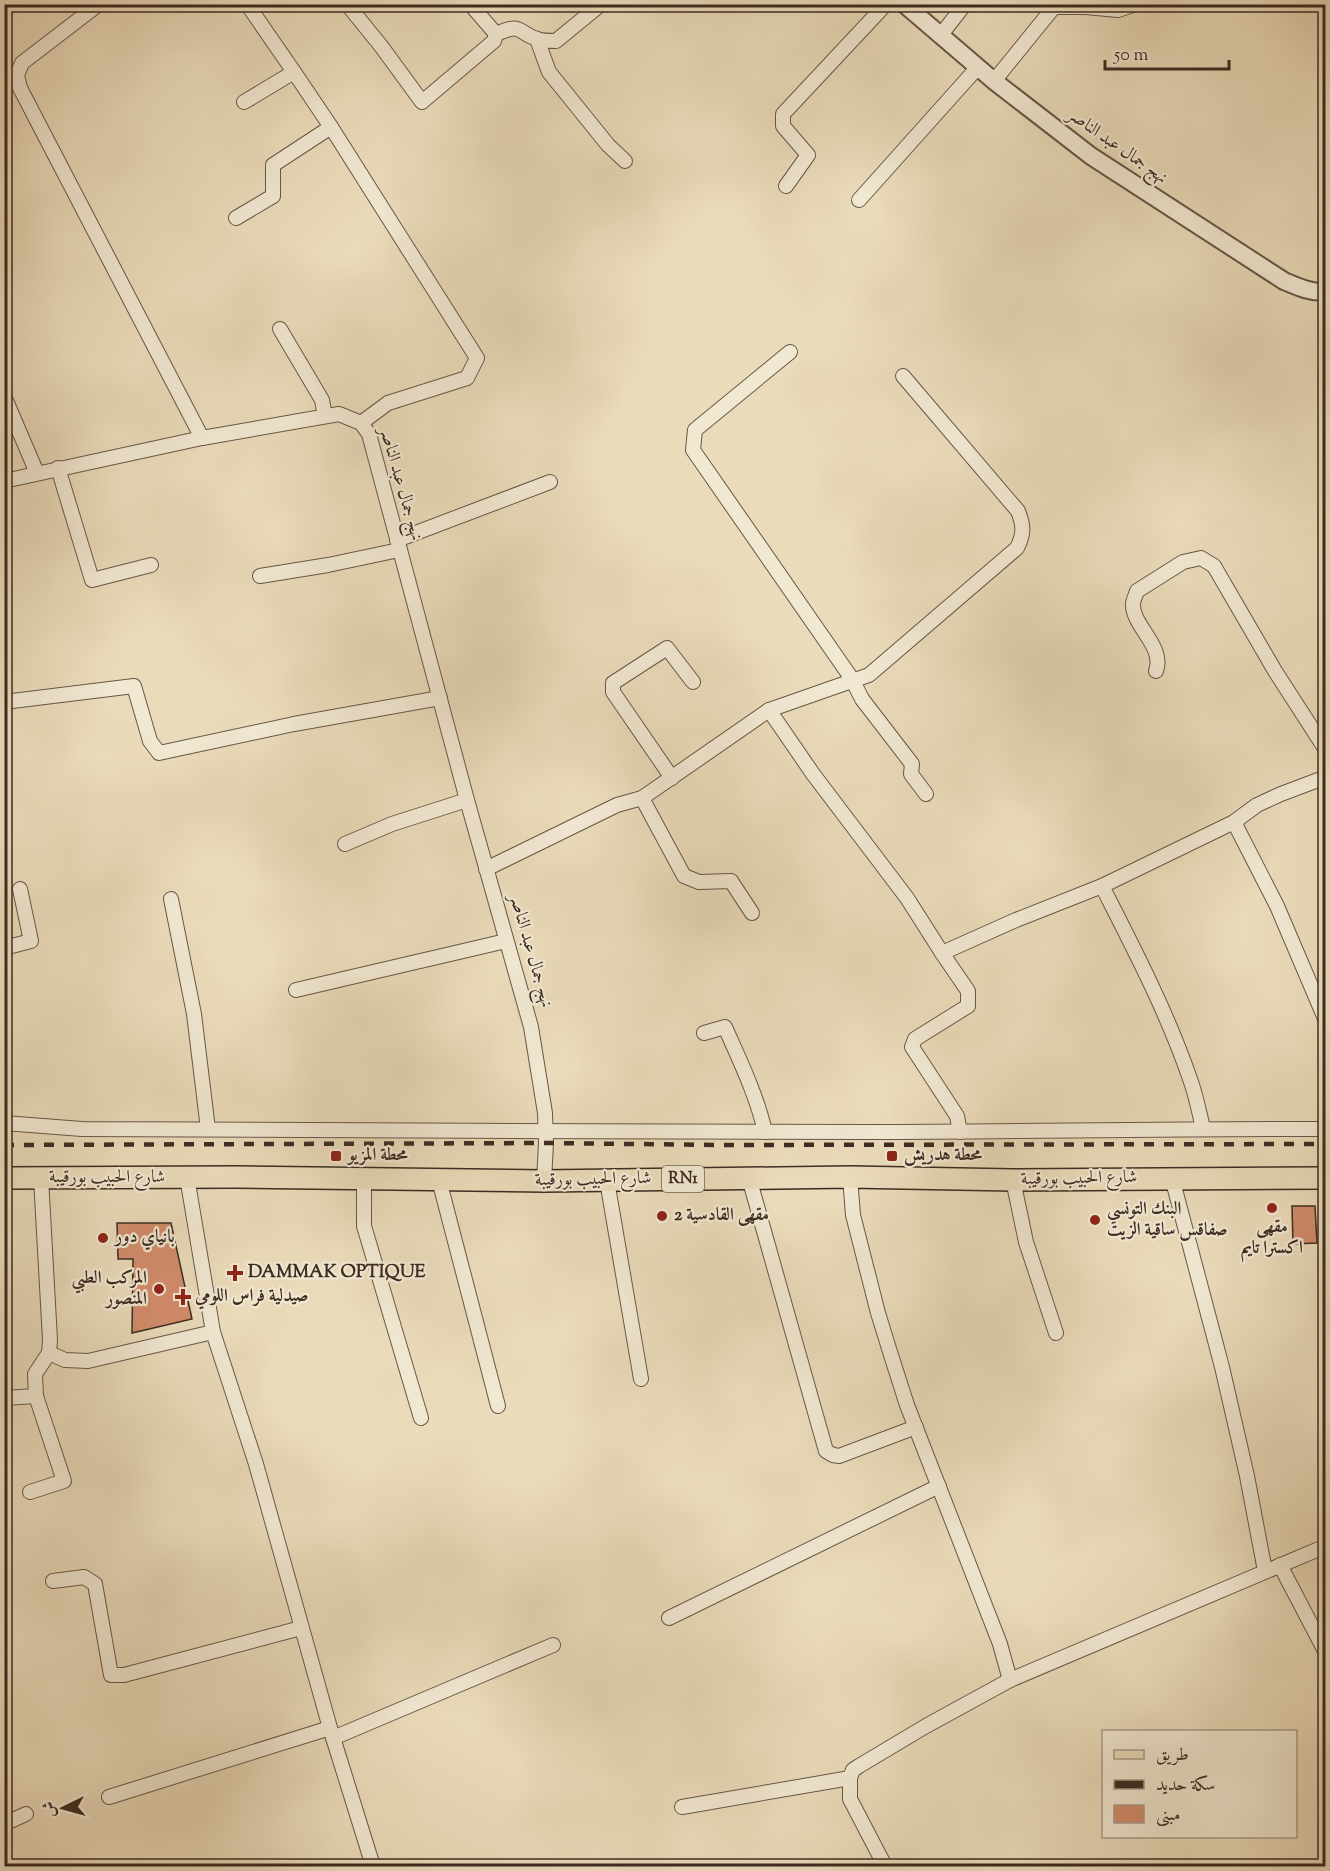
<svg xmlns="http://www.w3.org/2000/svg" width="1330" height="1871" font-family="'Sorts Mill Goudy',Amiri,serif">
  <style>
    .building { fill: #d28c6b; stroke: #3c2b22; stroke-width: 1.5 }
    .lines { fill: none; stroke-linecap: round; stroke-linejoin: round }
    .minor-casing { stroke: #685748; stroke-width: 16 }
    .tertiary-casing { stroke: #685748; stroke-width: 20 }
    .primary-casing { stroke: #3c2b22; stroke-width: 24 }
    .minor { stroke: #f1e8d2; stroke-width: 14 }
    .tertiary { stroke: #f1e8d2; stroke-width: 16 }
    .primary { stroke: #eadbba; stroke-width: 21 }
    .rail { stroke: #3c2b22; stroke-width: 4.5; stroke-dasharray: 10 10; stroke-linecap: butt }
    .poi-dot { fill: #8f2418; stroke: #f1e8d2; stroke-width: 2 }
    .labels { text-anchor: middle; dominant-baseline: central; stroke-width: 4.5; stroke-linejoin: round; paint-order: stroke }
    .shield { fill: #f1e8d2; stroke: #726457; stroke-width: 1.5 }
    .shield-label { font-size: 16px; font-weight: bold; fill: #3c2b22 }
    .street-label { font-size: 18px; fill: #3c2b22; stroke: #f1e8d2 }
    .poi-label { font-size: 18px; font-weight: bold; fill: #3c2b22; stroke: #f1e8d2; text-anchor: start }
  </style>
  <rect width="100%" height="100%" fill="#eadbba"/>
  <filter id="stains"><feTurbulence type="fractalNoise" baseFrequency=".00333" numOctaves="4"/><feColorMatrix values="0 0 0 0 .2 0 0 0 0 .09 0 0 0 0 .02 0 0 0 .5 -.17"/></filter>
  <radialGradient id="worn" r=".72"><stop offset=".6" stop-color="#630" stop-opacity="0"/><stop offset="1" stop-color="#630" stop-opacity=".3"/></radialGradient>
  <!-- building -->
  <g class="building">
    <path d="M1292,1206H1315L1317,1243L1293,1244Z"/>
    <path d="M117,1223H171L192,1319L132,1333L133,1259H118Z"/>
  </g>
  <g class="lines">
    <defs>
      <g id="minor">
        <path d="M99,4L22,63L17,75L20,88L202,438L339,414L361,423L369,434L467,800L531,1027L545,1113L546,1143L544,1181"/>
        <path d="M247,4L294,72"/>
        <path d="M347,4L381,46L422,102L494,41L496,34C524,22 515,32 537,39C542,41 550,41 556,41L601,4"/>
        <path d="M470,4L496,34"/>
        <path d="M940,36L965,4"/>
        <path d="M537,39L549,72L608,145L625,161"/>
        <path d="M994,81L1054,7H1086L1118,10L1136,4"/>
        <path d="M244,102L294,72L331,127"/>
        <path d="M786,186L808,155L783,126V114L886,4"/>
        <path d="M859,200L978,67"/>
        <path d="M236,218L273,196V165L331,127L477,358L467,378L388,403L361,423"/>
        <path d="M280,329L322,400L325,416"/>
        <path d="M790,352L695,430L693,450L852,679L862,699L912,764L911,774L926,794"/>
        <path d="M4,396L37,473"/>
        <path d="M58,468L92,580L151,565"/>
        <path d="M4,481L202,438"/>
        <path d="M397,540L550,482"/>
        <path d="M260,576L328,565L399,550"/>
        <path d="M1156,671C1165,646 1132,626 1133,604C1133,600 1136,595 1137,591L1183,562L1201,558L1214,566L1275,671L1326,750"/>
        <path d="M4,702L134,686L150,741L159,753L294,724L440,698"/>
        <path d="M769,710L813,774L907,898L942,953L1016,920L1102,886"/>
        <path d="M672,778L613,692V683L667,648L693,682"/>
        <path d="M642,798L684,876L699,882L731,881L752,913"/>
        <path d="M1234,822L1277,906L1326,1021"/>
        <path d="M345,844L392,824L467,800"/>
        <path d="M486,869L617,805L642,798L769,710L869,675L1017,548C1024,534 1024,526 1018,511L903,376"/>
        <path d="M171,899L194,1014L208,1129"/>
        <path d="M4,948L31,941L20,889"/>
        <path d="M942,953L968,991V1006L915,1039L912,1047L957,1116L960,1132"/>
        <path d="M296,990L506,941"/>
        <path d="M704,1033L725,1027C740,1061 757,1096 765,1132"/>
        <path d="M4,1123L82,1129C344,1129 607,1133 869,1132C1021,1132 1173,1128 1326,1129"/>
        <path d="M1203,1128C1199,1112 1196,1095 1190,1079C1167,1012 1134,949 1102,886L1234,822L1257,805L1281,794L1326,777"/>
        <path d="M187,1177L213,1332L256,1464L330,1728L373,1866"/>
        <path d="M850,1177L853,1215L878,1313L891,1355L907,1405L1000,1644L1010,1680"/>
        <path d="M364,1178V1226L421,1418"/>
        <path d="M749,1178L826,1451L833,1455L839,1456L916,1427"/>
        <path d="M1172,1178L1222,1367L1247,1476L1265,1571"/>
        <path d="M439,1180L498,1406"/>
        <path d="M1013,1180L1026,1242L1056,1333"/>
        <path d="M607,1181L641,1379"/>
        <path d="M49,1353L65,1360L88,1361L213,1332"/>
        <path d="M4,1398L36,1396L35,1374L49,1353L50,1340L41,1178"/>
        <path d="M30,1492L64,1481L36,1396"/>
        <path d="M1280,1565L1326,1653"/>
        <path d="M53,1581L84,1577L95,1584L111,1675H124L301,1628"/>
        <path d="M669,1618L939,1486"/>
        <path d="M333,1738L553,1645"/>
        <path d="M109,1797L330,1728"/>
        <path d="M682,1807L850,1778"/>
        <path d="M4,1824L26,1814"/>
        <path d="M885,1866L850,1799V1778L853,1770L859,1766L926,1726L1010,1680L1326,1546"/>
      </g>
      <path id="tertiary" d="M904,4L994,81L1091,156L1284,281C1298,287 1311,293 1326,292"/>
      <path id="primary" d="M4,1178L235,1177L544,1181L850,1177L1013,1180L1326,1178"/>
    </defs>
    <!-- minor casing -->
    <use href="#minor" class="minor-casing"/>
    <!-- tertiary casing -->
    <use href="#tertiary" class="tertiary-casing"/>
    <!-- primary casing -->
    <use href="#primary" class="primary-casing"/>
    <!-- minor -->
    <use href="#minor" class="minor"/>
    <!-- tertiary -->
    <use href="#tertiary" class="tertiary"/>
    <!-- primary -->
    <use href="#primary" class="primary"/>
    <!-- rail -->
    <path class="rail" d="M4,1145L546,1143L721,1145L1326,1144"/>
  </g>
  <!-- markers -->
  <g class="poi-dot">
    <rect x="330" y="1150" width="12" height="12" rx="3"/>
    <rect x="886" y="1150" width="12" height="12" rx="3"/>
    <circle cx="1272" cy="1208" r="6"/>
    <circle cx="662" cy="1216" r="6"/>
    <circle cx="1095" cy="1220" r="6"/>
    <circle cx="103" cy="1238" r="6"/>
    <path d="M232 1264h6v6h6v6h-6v6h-6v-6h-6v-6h6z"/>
    <circle cx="159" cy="1289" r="6"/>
    <path d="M180 1288h6v6h6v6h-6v6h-6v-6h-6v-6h6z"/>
  </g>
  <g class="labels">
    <!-- shield labels -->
    <rect class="shield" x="662" y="1166" width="42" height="26" rx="4.5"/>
    <g class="shield-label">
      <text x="683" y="1179">RN1</text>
    </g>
    <!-- street labels -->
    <g class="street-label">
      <text transform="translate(1117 147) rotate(35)">نهج جمال عبد الناصر</text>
      <text transform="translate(400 484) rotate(74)">نهج جمال عبد الناصر</text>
      <text transform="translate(530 951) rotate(74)">نهج جمال عبد الناصر</text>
      <text x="107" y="1178">شارع الحبيب بورقيبة</text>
      <text transform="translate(1079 1179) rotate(-1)">شارع الحبيب بورقيبة</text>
      <text transform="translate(593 1180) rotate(-1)">شارع الحبيب بورقيبة</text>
    </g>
    <!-- poi labels -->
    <g class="poi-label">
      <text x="348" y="1156">محطة المزيو</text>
      <text x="904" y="1156">محطة هدريش</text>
      <text x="1107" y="1210">البنك التونسي<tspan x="1107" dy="21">صفاقس ساقية الزيت</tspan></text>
      <text x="674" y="1216">مقهى القادسية 2</text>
      <text x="1272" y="1228" text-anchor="middle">مقهى<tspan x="1272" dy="21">اكسترا تايم</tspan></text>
      <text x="115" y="1238">بانياي دور</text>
      <text x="248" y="1273">DAMMAK OPTIQUE</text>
      <text x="147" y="1279" text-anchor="end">المركب الطبي<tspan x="147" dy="21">المنصور</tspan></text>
      <text x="195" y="1297">صيدلية فراس اللومي</text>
    </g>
  </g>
  <!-- margin -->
  <rect width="1330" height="1871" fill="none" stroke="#eadbba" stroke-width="24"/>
  <rect x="6" y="6" width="1318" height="1859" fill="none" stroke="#3c2b22" stroke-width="3"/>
  <rect x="12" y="12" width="1306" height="1847" fill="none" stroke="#3c2b22" stroke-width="1.5"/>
  <!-- legend -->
  <rect x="1102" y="1730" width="195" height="108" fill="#f1e8d2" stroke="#a99c8c" stroke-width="1.5"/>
  <rect x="1114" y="1750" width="30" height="9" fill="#eadbba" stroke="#a99c8c" stroke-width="1.5"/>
  <text x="1156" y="1760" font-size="18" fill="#3c2b22">طريق</text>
  <rect x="1114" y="1780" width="30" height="9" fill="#3c2b22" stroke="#a99c8c" stroke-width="1.5"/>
  <text x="1156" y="1790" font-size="18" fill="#3c2b22">سكة حديد</text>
  <rect x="1114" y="1805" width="30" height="18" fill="#d28c6b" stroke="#a99c8c" stroke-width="1.5"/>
  <text x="1156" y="1820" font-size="18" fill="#3c2b22">مبنى</text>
  <!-- north arrow -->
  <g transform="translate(63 1808) rotate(265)" stroke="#f1e8d2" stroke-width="4.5" paint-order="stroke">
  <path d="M0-4.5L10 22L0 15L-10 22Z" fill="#3c2b22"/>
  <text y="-9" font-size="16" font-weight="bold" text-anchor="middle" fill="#3c2b22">ش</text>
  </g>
  <!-- scale -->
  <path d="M1105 60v9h124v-9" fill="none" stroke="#3c2b22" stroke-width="3"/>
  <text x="1114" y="60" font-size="18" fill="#3c2b22" stroke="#f1e8d2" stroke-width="4.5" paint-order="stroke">50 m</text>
  <rect width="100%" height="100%" filter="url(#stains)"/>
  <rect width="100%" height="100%" fill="url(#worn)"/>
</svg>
